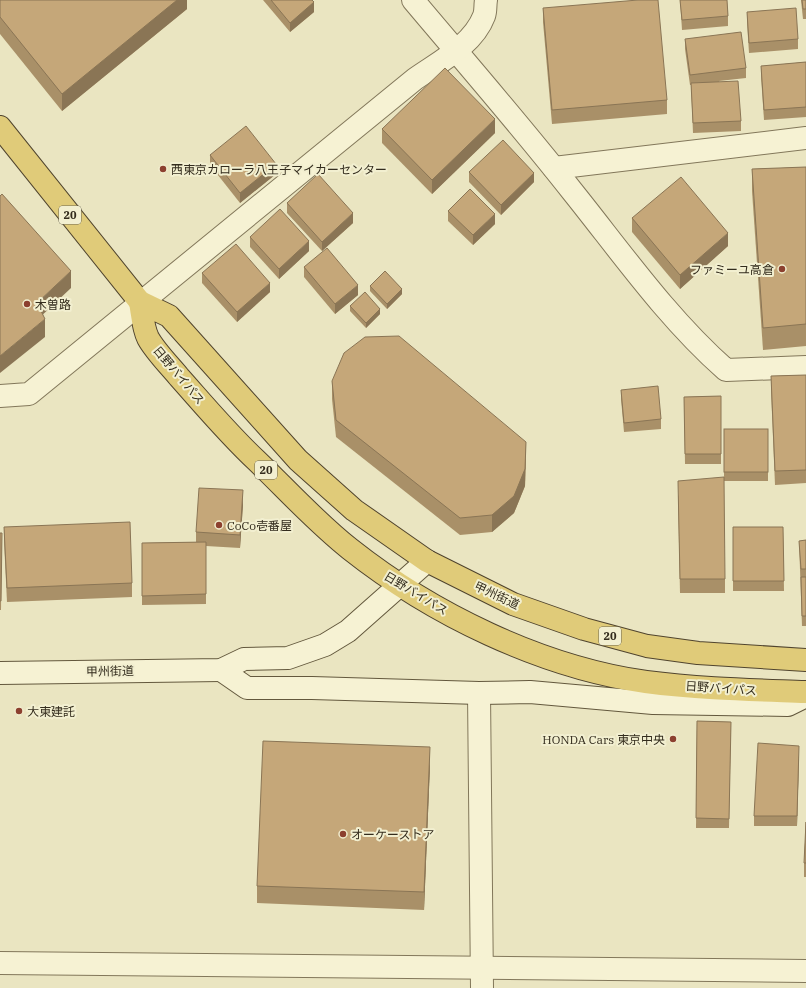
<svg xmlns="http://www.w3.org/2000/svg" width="806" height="988" font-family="'IBM Plex Serif','Noto Sans JP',serif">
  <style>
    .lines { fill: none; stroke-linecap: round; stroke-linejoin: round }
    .minor-casing { stroke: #82775a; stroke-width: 24 }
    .secondary-casing { stroke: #63583d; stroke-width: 24 }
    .trunk-casing { stroke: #50442e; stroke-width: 24 }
    .minor { stroke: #f6f2d3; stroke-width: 22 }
    .secondary { stroke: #f6f2d3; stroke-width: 22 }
    .trunk { stroke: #e0cb79; stroke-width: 22 }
    .wall { fill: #a99068 }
    .shaded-wall { fill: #8a7555 }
    .building { fill: #c5a779; stroke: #8a7555 }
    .poi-dot { fill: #8c402f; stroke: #f2efd0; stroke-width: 1.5 }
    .labels { text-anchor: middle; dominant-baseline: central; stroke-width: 4; stroke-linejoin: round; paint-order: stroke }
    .shield { fill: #f2efd0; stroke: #6c6653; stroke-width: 1 }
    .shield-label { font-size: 11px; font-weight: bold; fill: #332c1d }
    .poi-label { font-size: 12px; fill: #332c1d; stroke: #f2efd0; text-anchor: start }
    .street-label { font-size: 12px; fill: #332c1d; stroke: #f2efd0 }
  </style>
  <rect width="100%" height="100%" fill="#eae5c1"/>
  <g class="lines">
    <defs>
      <g id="minor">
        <path d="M413,0C466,63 521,126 572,191C621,252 667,318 726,370L806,367"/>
        <path d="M554,168L806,138"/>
        <path d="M0,396L29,394L415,79C439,62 473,45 484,16C486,11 485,5 486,0"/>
        <path d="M479,693L482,988"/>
        <path d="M0,963L806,971"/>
      </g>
      <g id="secondary">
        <path d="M221,670L247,688H312L479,693L530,692L653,703L788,705L806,696"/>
        <path d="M0,673L221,670L244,659L288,658L325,645L348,631L427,561"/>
      </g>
      <g id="trunk">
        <path d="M0,127L140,302"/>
        <path d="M806,660L698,653L647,646L584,629L513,604L427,561L354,510L298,460L169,316L140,302C142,313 143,328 148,338C155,351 170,366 179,377C204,405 229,435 257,461C287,490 317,523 350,549C432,614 541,667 646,682C699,689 753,690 806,692"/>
      </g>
    </defs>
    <!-- minor casing -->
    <use href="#minor" class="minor-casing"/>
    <!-- secondary casing -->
    <use href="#secondary" class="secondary-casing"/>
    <!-- trunk casing -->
    <use href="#trunk" class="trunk-casing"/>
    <!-- minor -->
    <use href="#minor" class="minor"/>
    <!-- secondary -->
    <use href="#secondary" class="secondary"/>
    <!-- trunk -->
    <use href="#trunk" class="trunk"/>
  </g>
  <!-- wall -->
  <g class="wall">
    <path d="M0,0H187V9L62,111L0,34Z"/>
    <path d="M263,0H312L314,12L290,32Z"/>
    <path d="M680,0H727L728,16V26L682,30Z"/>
    <path d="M801,0H806V19H803Z"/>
    <path d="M543,8L667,100V114L552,124L543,22Z"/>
    <path d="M747,12L798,39V49L749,53L747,22Z"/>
    <path d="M685,39L746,68V78L719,81L741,121V131L693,133L691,85H690L685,49Z"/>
    <path d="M806,62V117L764,120L761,76V66Z"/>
    <path d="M382,129L495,133L432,194L382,143Z"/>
    <path d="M210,155L276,174L240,203L210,165Z"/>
    <path d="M806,167V346L763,350L752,191V169Z"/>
    <path d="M469,172L534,182L501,215L469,182Z"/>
    <path d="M287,203L353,223L322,251L287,213Z"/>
    <path d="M448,211L495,224L473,245L448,221Z"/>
    <path d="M632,218L728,246L680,289L632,232Z"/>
    <path d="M250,237L309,251L279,279L250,247Z"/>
    <path d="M304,267L358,295L335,314L304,277Z"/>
    <path d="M202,273L270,292L237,322L202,283Z"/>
    <path d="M370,286L402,294L387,309L370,291Z"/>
    <path d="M350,306L380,314L366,328L350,311Z"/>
    <path d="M806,375V483L775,485L771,390V376Z"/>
    <path d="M332,381L526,459L525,486L514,513L492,532L460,535L336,437L332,399Z"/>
    <path d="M621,390L661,419V429L624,432L621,399Z"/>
    <path d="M721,396V464H685L684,397Z"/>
    <rect x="724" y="429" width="44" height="52"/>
    <path d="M678,495L725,579V593H680Z"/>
    <path d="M243,504L240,548L206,546V604L142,605V543L196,542V532Z"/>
    <path d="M4,527L132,583V597L7,602L4,541Z"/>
    <path d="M733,527H783L784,591H733Z"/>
    <path d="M0,533H2L1,610H0Z"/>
    <path d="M806,540V626H802L799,541Z"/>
    <path d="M697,721L731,722L729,828H696Z"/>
    <path d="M799,756L797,826H754V816Z"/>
    <path d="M430,765L424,910L257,903V886Z"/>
    <path d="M806,822V877H804V863Z"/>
  </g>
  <!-- shaded-wall -->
  <g class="shaded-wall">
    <path d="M177,0H187V9L62,111V94Z"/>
    <path d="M314,2V12L290,32V23Z"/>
    <path d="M495,119V133L432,194V180Z"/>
    <path d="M276,164V174L240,203V193Z"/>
    <path d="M534,173V182L501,215V205Z"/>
    <path d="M353,213V223L322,251V242Z"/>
    <path d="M495,214V224L473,245V235Z"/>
    <path d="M728,233V246L680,289V275Z"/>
    <path d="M309,241V251L279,279V269Z"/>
    <path d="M71,271V288L37,320V303Z"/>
    <path d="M270,283V292L237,322V312Z"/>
    <path d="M358,285V295L335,314V304Z"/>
    <path d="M402,289V294L387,309V304Z"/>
    <path d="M380,309V314L366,328V323Z"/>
    <path d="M45,319V337L0,373V356Z"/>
    <path d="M526,442L525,486L514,513L492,532V515Z"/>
    <path d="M243,490V504L240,548V535Z"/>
    <path d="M799,746V756L797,826V816Z"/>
    <path d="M430,747V765L424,910V892Z"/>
  </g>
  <!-- building -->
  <g class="building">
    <path d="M0,0H177L62,94L0,17Z"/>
    <path d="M271,0H312L314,2L290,23Z"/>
    <path d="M638,0H658L667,100L552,110L543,8Z"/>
    <path d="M680,0H727L728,16L682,20Z"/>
    <path d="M802,0H806V9H803Z"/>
    <path d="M796,8L798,39L749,43L747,12Z"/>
    <path d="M741,32L746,68L690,75L685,39Z"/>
    <path d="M806,62V107L764,110L761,66Z"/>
    <path d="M445,68L495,119L432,180L382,129Z"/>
    <path d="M738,81L741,121L693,123L691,83Z"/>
    <path d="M246,126L276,164L240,193L210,155Z"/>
    <path d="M503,140L534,173L501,205L469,172Z"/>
    <path d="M806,167V324L763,328L752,169Z"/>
    <path d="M318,174L353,213L322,242L287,203Z"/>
    <path d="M681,177L728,233L680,275L632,218Z"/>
    <path d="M470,189L495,214L473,235L448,211Z"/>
    <path d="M2,194L71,271L37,303L45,319L0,356V196Z"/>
    <path d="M280,209L309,241L279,269L250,237Z"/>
    <path d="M236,244L270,283L237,312L202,273Z"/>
    <path d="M327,248L358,285L335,304L304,267Z"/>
    <path d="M385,271L402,289L387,304L370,286Z"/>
    <path d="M365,292L380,309L366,323L350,306Z"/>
    <path d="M399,336L526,442L525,469L514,496L492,515L460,518L336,420L332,381L344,353L365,337Z"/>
    <path d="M806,375V470L775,471L771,376Z"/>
    <path d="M658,386L661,419L624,423L621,390Z"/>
    <path d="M721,396V454H685L684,397Z"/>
    <rect x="724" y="429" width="44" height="43"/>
    <path d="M724,477L725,579H680L678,481Z"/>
    <path d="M199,488L243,490L240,535L196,532Z"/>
    <path d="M130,522L132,583L7,588L4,527Z"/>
    <path d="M733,527H783L784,581H733Z"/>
    <path d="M0,533H2L1,601H0Z"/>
    <path d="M806,540V569H801L799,541Z"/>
    <path d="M206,542V594L142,596V543Z"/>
    <path d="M801,577H806V616H802Z"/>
    <path d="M697,721L731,722L729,819L696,818Z"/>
    <path d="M263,741L430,747L424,892L257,886Z"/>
    <path d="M758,743L799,746L797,816H754Z"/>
    <path d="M806,822V863H804Z"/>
  </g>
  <!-- markers -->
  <g class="poi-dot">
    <circle cx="163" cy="169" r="4"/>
    <circle cx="782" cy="269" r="4"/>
    <circle cx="27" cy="304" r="4"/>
    <circle cx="219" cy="525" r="4"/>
    <circle cx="19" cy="711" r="4"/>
    <circle cx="673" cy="739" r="4"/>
    <circle cx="343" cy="834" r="4"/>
  </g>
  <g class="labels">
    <!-- shield labels -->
    <g class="shield">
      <rect x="59" y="206" width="22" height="18" rx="3"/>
      <rect x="255" y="461" width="22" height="18" rx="3"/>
      <rect x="599" y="627" width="22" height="18" rx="3"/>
    </g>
    <g class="shield-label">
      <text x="70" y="215">20</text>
      <text x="266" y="470">20</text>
      <text x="610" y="636">20</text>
    </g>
    <!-- poi labels -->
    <g class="poi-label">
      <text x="171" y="169">西東京カローラ八王子マイカーセンター</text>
      <text x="774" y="269" text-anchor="end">ファミーユ高倉</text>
      <text x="35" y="304">木曽路</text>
      <text x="227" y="525">CoCo壱番屋</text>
      <text x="27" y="711">大東建託</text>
      <text x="665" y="739" text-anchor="end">HONDA Cars 東京中央</text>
      <text x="351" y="834">オーケーストア</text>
    </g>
    <!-- street labels -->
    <g class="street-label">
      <text transform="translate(179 375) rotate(50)">日野バイパス</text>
      <text transform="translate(416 593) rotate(31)">日野バイパス</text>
      <text transform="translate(497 595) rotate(25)">甲州街道</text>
      <text transform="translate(110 671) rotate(-1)">甲州街道</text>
      <text transform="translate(721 688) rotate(4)">日野バイパス</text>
    </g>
  </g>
</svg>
